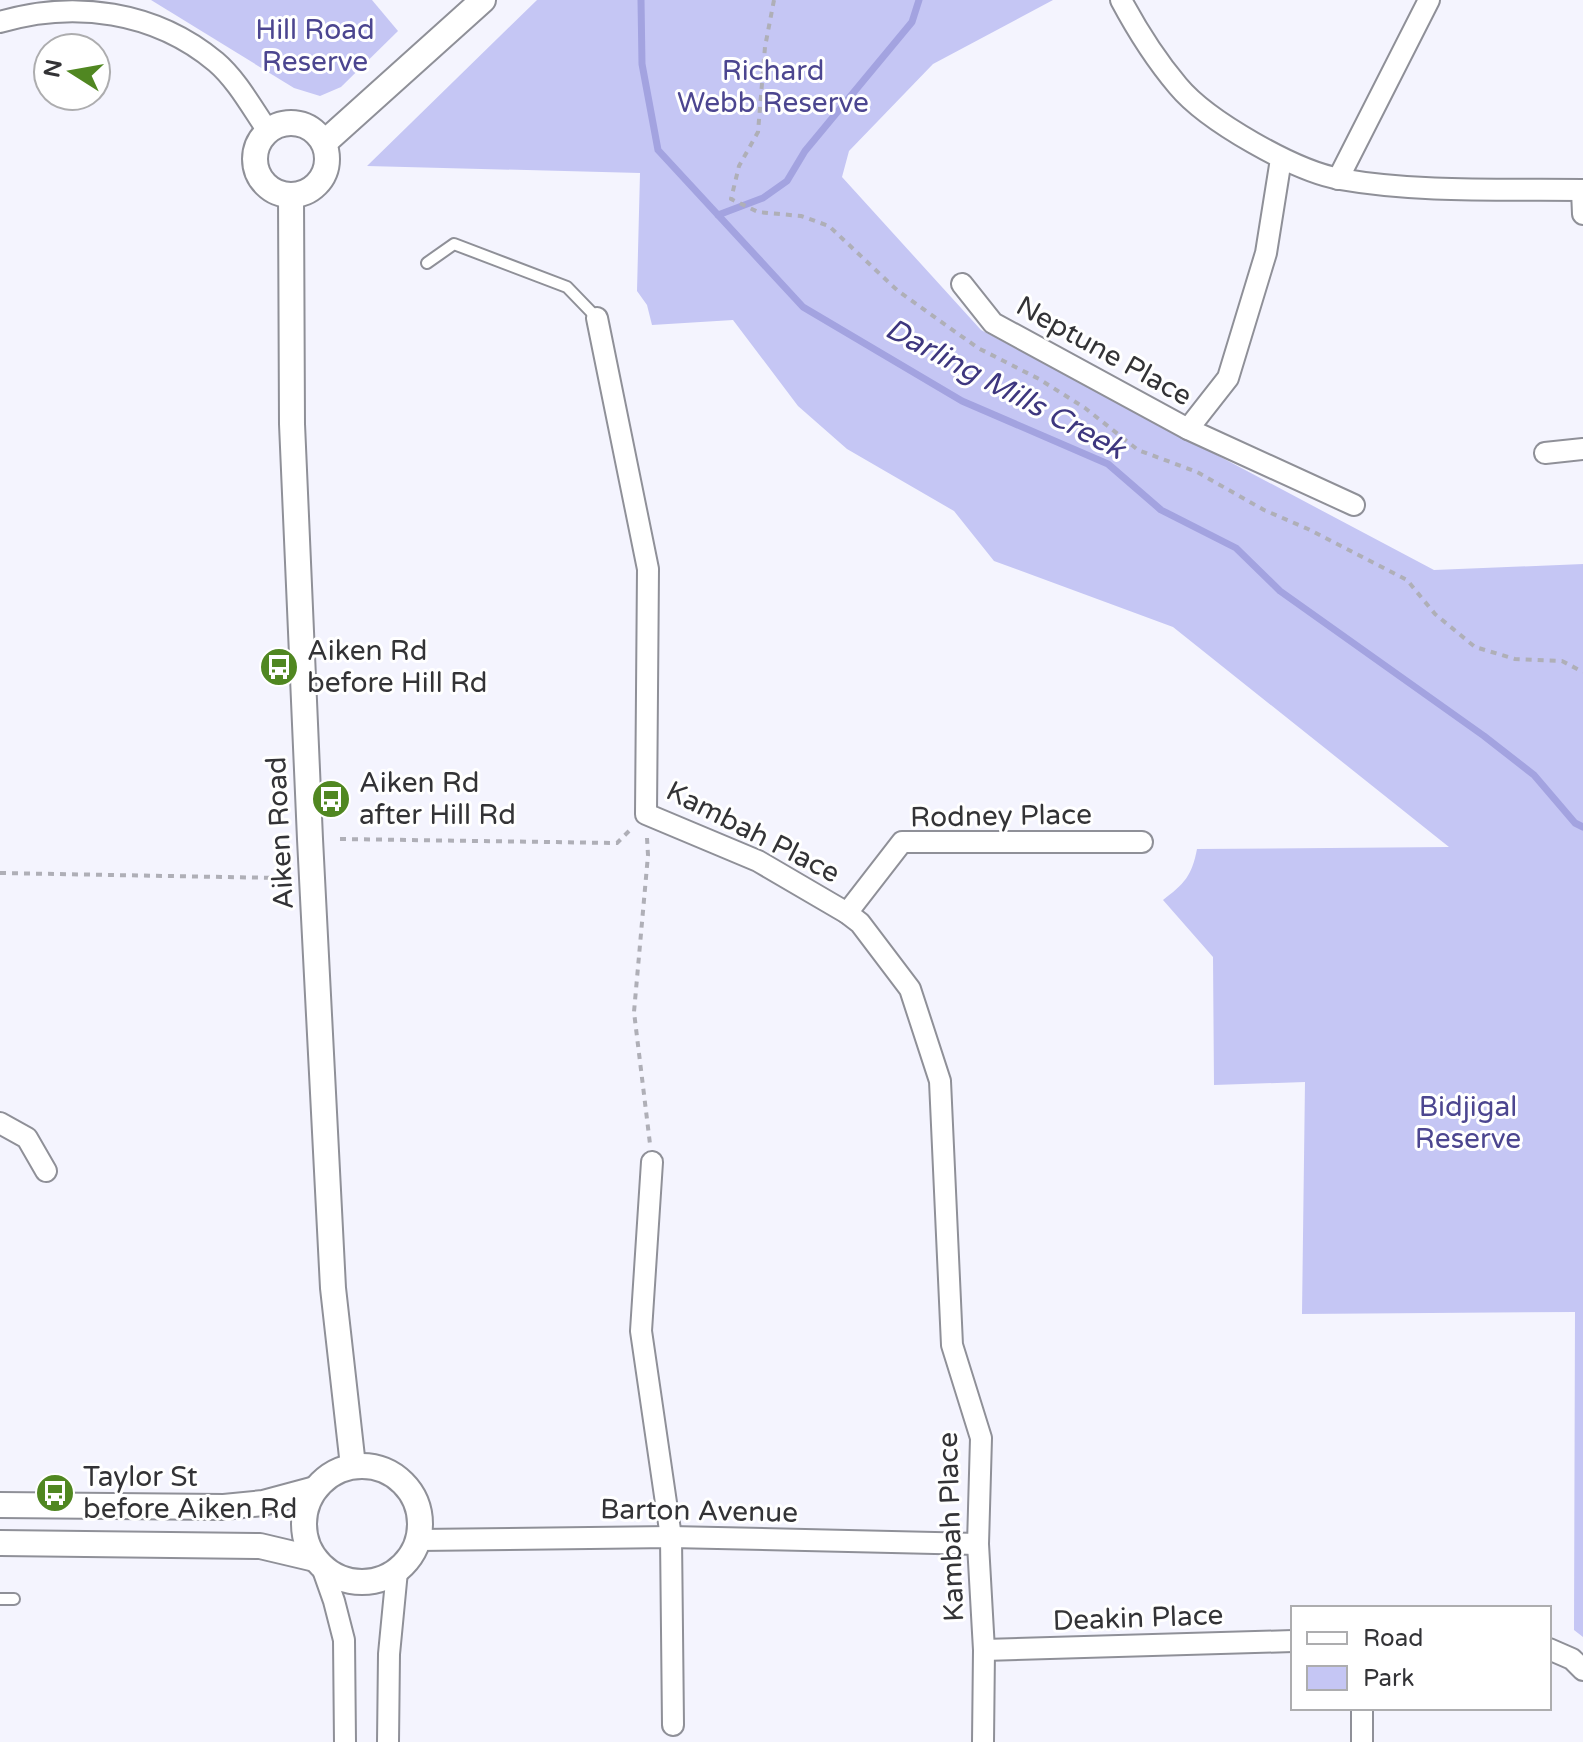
<svg xmlns="http://www.w3.org/2000/svg" width="1583" height="1742" font-family="'Varela Round',sans-serif">
  <style>
    .green { fill: #c5c6f4 }
    .lines { fill: none; stroke-linecap: round; stroke-linejoin: round }
    .stream { stroke: #a3a3e0; stroke-width: 7 }
    .service-casing { stroke: #8f9098; stroke-width: 14 }
    .minor-casing { stroke: #8f9098; stroke-width: 24 }
    .tertiary-casing { stroke: #8f9098; stroke-width: 28 }
    .path { stroke: #afafb7; stroke-width: 4; stroke-dasharray: 6 6; stroke-linecap: butt }
    .service { stroke: #fff; stroke-width: 10 }
    .minor { stroke: #fff; stroke-width: 20 }
    .tertiary { stroke: #fff; stroke-width: 24 }
    .labels { text-anchor: middle; dominant-baseline: central; stroke-width: 6; stroke-linejoin: round; paint-order: stroke }
    .park-label { font-size: 28px; fill: #4c4690; stroke: #fff }
    .street-label { font-size: 28px; fill: #333336; stroke: #fff }
    .poi-label { font-size: 28px; fill: #333336; stroke: #fff; text-anchor: start }
    .water-label { font-size: 30px; font-style: italic; fill: #3e377f; stroke: #fff }
  </style>
  <rect width="100%" height="100%" fill="#f4f4fe"/>
  <!-- green -->
  <g class="green">
    <path d="M151,0H372L398,31L341,87L320,96L294,88Z"/>
    <path d="M537,0H1053L933,64L849,151L842,177L981,330L1434,570L1583,564V1637L1574,1630L1575,1312L1302,1314L1305,1082L1214,1085L1213,957L1163,900C1184,884 1192,876 1197,849L1449,847L1173,627L994,561L954,511L847,449L798,406L733,320L652,325L647,305L637,291L640,173L367,166Z"/>
  </g>
  <g class="lines">
    <!-- stream -->
    <g class="stream">
      <path d="M641,0L642,64L658,150L803,307L962,401L1108,464L1161,510L1236,548L1280,591L1484,736L1534,775L1575,823L1583,827"/>
      <path d="M718,215L763,198L787,181L805,151L912,22L919,0"/>
    </g>
    <defs>
      <g id="service">
        <path d="M427,263L454,244L567,287L597,318"/>
        <path d="M0,1599H14"/>
      </g>
      <g id="minor">
        <path d="M1121,0C1137,30 1156,60 1178,86C1207,121 1295,171 1340,179C1419,193 1503,189 1583,190"/>
        <path d="M0,22C74,0 155,11 216,62C237,80 252,108 268,131"/>
        <path d="M1338,179L1429,0"/>
        <path d="M1582,190L1583,214"/>
        <path d="M962,284L993,323L1188,429L1354,505"/>
        <path d="M597,318L648,569L646,814L758,861L847,913L860,923L910,989L940,1081L952,1345L981,1438L978,1544L984,1650L983,1742"/>
        <path d="M1188,429L1228,378L1266,253L1281,159"/>
        <path d="M1545,453L1583,449"/>
        <path d="M847,913L902,842H1142"/>
        <path d="M0,1123L27,1138L46,1171"/>
        <path d="M652,1162L641,1331L671,1537L673,1725"/>
        <path d="M418,1540L671,1537L978,1544"/>
        <path d="M322,1567L334,1601L344,1640L345,1742"/>
        <path d="M1549,1649L1572,1659L1583,1670"/>
        <path d="M984,1650L1293,1641"/>
        <path d="M388,1742L389,1654L397,1571"/>
        <path d="M1362,1742V1708"/>
      </g>
      <g id="tertiary">
        <circle cx="291" cy="159" r="36"/>
        <path d="M324,143L483,0"/>
        <path d="M291,196L292,424L310,839L333,1288L353,1466"/>
        <circle cx="362" cy="1524" r="58"/>
        <path d="M0,1505L224,1507L263,1503L315,1489"/>
        <path d="M0,1543L260,1546L315,1559"/>
      </g>
    </defs>
    <!-- service casing -->
    <use href="#service" class="service-casing"/>
    <!-- minor casing -->
    <use href="#minor" class="minor-casing"/>
    <!-- tertiary casing -->
    <use href="#tertiary" class="tertiary-casing"/>
    <!-- path -->
    <g class="path">
      <path d="M774,0L765,47L758,132L739,166L731,199L758,212L801,216L829,226L898,291L978,348L1039,379L1085,408L1138,450L1197,472L1264,510L1308,529L1407,580L1435,614L1475,647L1515,659L1562,661L1583,672"/>
      <path d="M647,838L648,855L634,1012L650,1144"/>
      <path d="M340,839L617,843L633,827"/>
      <path d="M0,873L281,878"/>
    </g>
    <!-- service -->
    <use href="#service" class="service"/>
    <!-- minor -->
    <use href="#minor" class="minor"/>
    <!-- tertiary -->
    <use href="#tertiary" class="tertiary"/>
  </g>
  <!-- icons -->
  <defs>
    <symbol id="bus-disc" viewBox="-11 -11 22 22"><circle r="9.5" fill="#508721" stroke="#fff"/><path d="M-5-6H5V4H4V6H2V4H-2V6H-4V4H-5ZM-3.5-4V0h7V-4ZM-3.5 1.2v1.5H-2V1.2ZM2 1.2v1.5H3.5V1.2Z" fill="#fff"/></symbol>
  </defs>
  <g fill-rule="evenodd">
    <use href="#bus-disc" x="257" y="645" width="44" height="44"/>
    <use href="#bus-disc" x="309" y="777" width="44" height="44"/>
    <use href="#bus-disc" x="33" y="1471" width="44" height="44"/>
  </g>
  <g class="labels">
    <!-- park labels -->
    <g class="park-label">
      <text x="315" y="30">Hill Road<tspan x="315" dy="32">Reserve</tspan></text>
      <text x="773" y="71">Richard<tspan x="773" dy="32">Webb Reserve</tspan></text>
      <text x="1468" y="1107">Bidjigal<tspan x="1468" dy="32">Reserve</tspan></text>
    </g>
    <!-- street labels -->
    <g class="street-label">
      <text transform="translate(1104 351) rotate(29)">Neptune Place</text>
      <text transform="translate(1001 816) rotate(-1)">Rodney Place</text>
      <text transform="translate(753 832) rotate(27)">Kambah Place</text>
      <text transform="translate(280 833) rotate(-93)">Aiken Road</text>
      <text transform="translate(699 1511) rotate(1)">Barton Avenue</text>
      <text transform="translate(951 1527) rotate(-92)">Kambah Place</text>
      <text transform="translate(1138 1618) rotate(-2)">Deakin Place</text>
    </g>
    <!-- poi labels -->
    <g class="poi-label">
      <text x="307" y="651">Aiken Rd<tspan x="307" dy="32">before Hill Rd</tspan></text>
      <text x="359" y="783">Aiken Rd<tspan x="359" dy="32">after Hill Rd</tspan></text>
      <text x="83" y="1477">Taylor St<tspan x="83" dy="32">before Aiken Rd</tspan></text>
    </g>
    <!-- water labels -->
    <g class="water-label">
      <text transform="translate(1005 389) rotate(28)">Darling Mills Creek</text>
    </g>
  </g>
  <!-- legend -->
  <rect x="1291" y="1606" width="260" height="104" fill="#ffffff" stroke="#adadaf" stroke-width="2"/>
  <rect x="1307" y="1632" width="40" height="12" fill="#ffffff" stroke="#adadaf" stroke-width="2"/>
  <text x="1363" y="1646" font-size="24" fill="#333336">Road</text>
  <rect x="1307" y="1666" width="40" height="24" fill="#c5c6f4" stroke="#adadaf" stroke-width="2"/>
  <text x="1363" y="1686" font-size="24" fill="#333336">Park</text>
  <!-- north arrow -->
  <g transform="translate(72 72) rotate(281)"><circle r="38" fill="#ffffff" stroke="#adadaf" stroke-width="2"/>
  <path d="M0-6L14 30L0 20L-14 30Z" fill="#508721"/>
  <text y="-12" font-size="22" font-weight="bold" text-anchor="middle" fill="#333336">N</text>
  </g>
</svg>
